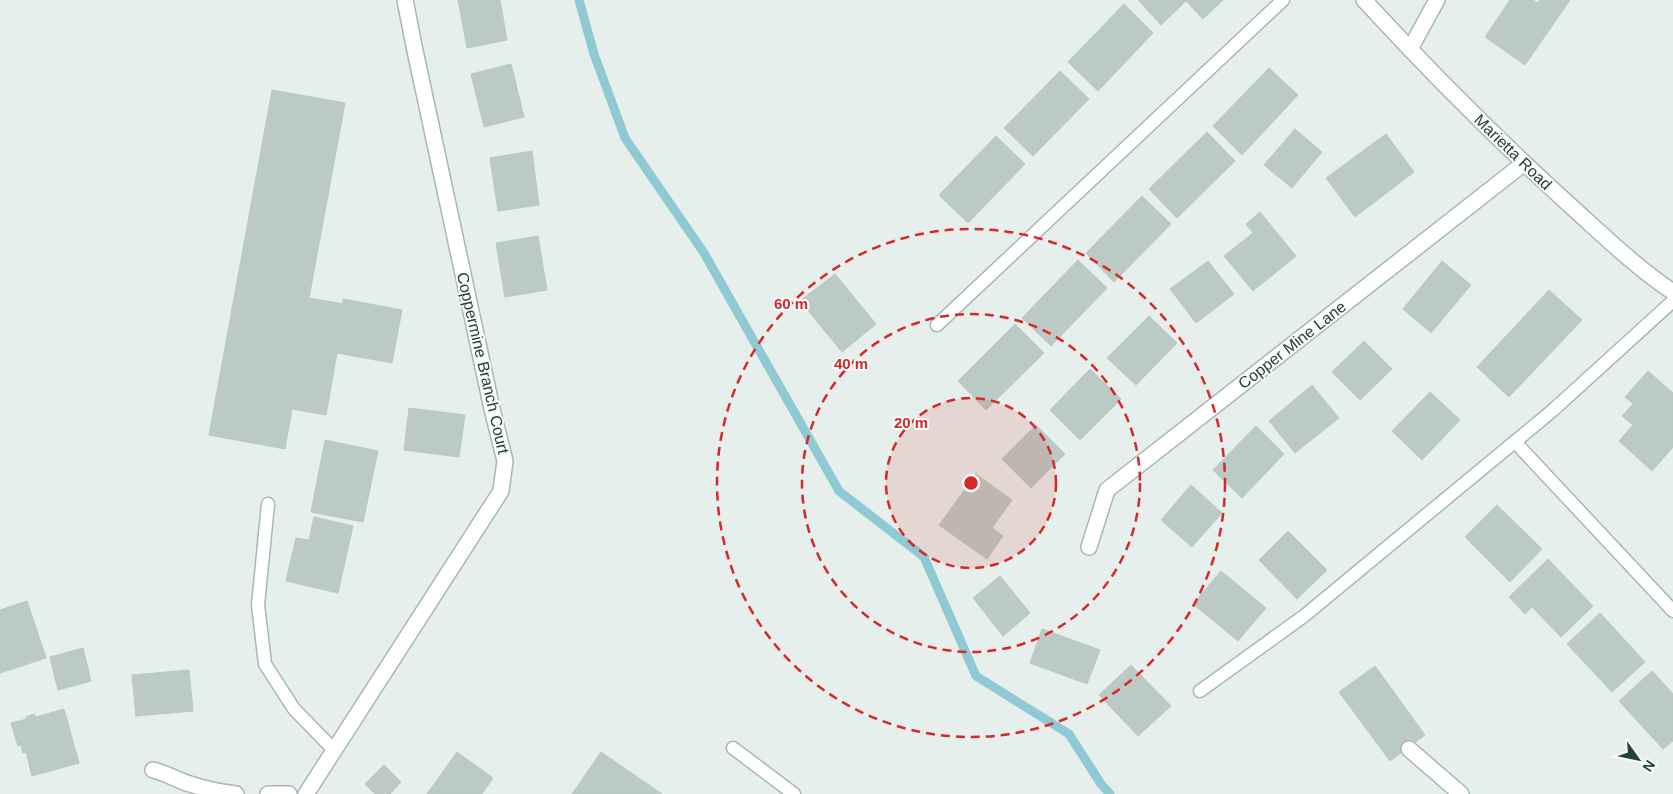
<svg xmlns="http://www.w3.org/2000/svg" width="1673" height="794" font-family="Arial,sans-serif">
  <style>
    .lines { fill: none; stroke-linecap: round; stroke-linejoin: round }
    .stream { stroke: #8ec9d4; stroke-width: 9 }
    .building { fill: #bbcac4; stroke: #b8c9c2 }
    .service-casing { stroke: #a8b8b2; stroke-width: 15 }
    .minor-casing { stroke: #a8b8b2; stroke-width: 18 }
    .tertiary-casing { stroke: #a8b8b2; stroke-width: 18 }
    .service { stroke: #fff; stroke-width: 12 }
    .minor { stroke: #fff; stroke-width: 15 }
    .tertiary { stroke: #fff; stroke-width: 15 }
    .ring { fill: none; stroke: #d62828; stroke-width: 2.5; stroke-dasharray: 9 6 }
    .labels { text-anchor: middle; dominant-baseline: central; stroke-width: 4; stroke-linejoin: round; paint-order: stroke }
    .street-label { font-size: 16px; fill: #24423a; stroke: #f7fbf9 }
    .centre { fill: #d62828; stroke: #f7fbf9; stroke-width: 2.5 }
    .ring-label { font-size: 15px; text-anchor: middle; font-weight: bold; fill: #d62828; stroke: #f7fbf9; stroke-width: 4; stroke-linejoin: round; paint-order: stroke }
  </style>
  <rect width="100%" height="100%" fill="#e6efeb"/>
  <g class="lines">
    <!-- stream -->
    <path class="stream" d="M579,0L594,54L625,138L704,253L839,491L924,557L976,676L1069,734L1101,784L1110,794"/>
  </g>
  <!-- building -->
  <g class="building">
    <path d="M458,0H500L507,40L467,48Z"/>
    <path d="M1138,0H1223L1203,19L1186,1L1161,25Z"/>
    <path d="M1510,0H1533L1538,3L1540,0H1570L1525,65L1485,37Z"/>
    <path d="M1124,4L1153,33L1098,91L1068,62Z"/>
    <path d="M511,64L524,117L484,127L471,74Z"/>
    <path d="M1269,68L1298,95L1242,155L1213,126Z"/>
    <path d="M1060,71L1089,99L1033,156L1004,128Z"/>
    <path d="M272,90L345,103L309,298L343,304V299L402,310L392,363L337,353L326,415L292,409L285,449L209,435Z"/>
    <path d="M1295,129L1322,152L1292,188L1264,165Z"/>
    <path d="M1207,132L1235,161L1177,218L1149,189Z"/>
    <path d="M1386,134L1414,172L1355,217L1326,178Z"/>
    <path d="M996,136L1025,164L968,223L939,195Z"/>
    <path d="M532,151L539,205L498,211L490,158Z"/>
    <path d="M1142,196L1171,224L1114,282L1086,253Z"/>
    <path d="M1260,212L1296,256L1253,291L1224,256L1253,233L1246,224Z"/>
    <path d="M538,236L547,290L505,297L496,243Z"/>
    <path d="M1078,260L1107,288L1051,346L1022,318Z"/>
    <path d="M1208,261L1234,294L1196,323L1170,289Z"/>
    <path d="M1442,261L1471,285L1431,333L1403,309Z"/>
    <path d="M835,274L876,324L842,352L800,301Z"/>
    <path d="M1549,290L1582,320L1509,397L1477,367Z"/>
    <path d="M1149,316L1177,343L1136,385L1107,358Z"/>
    <path d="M1015,324L1044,353L986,410L958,381Z"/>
    <path d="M1364,341L1392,369L1360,400L1332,372Z"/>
    <path d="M1090,369L1121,399L1080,440L1050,410Z"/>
    <path d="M1648,371L1673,393V447L1652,471L1619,441L1633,425L1622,416L1633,404L1625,397Z"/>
    <path d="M1312,385L1339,418L1295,453L1269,421Z"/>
    <path d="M1430,392L1460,420L1422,460L1392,431Z"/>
    <path d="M409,408L465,415L459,457L404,450Z"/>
    <path d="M1036,425L1065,454L1031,488L1002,459Z"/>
    <path d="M1256,426L1284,454L1242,498L1213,470Z"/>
    <path d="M325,440L378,451L363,522L311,512Z"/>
    <path d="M976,474L1012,500L992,528L1003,536L987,559L939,525Z"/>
    <path d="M1191,485L1222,513L1192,547L1161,520Z"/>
    <path d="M1497,505L1542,549L1510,582L1465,537Z"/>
    <path d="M314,517L353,526L338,593L286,581L296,538L309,540Z"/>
    <path d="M1288,531L1327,570L1297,599L1259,560Z"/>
    <path d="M1548,559L1593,606L1561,637L1532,607L1525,614L1509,597Z"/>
    <path d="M1221,571L1266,608L1238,641L1193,604Z"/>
    <path d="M1000,576L1030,613L1003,636L973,598Z"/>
    <path d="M27,601L46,658L0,673V610Z"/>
    <path d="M1600,613L1645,662L1612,692L1567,644Z"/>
    <path d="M1042,629L1100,650L1087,684L1030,663Z"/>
    <path d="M83,648L91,681L58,690L50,657Z"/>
    <path d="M1131,665L1171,706L1138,736L1099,695Z"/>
    <path d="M1375,666L1425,735L1390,761L1339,692Z"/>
    <path d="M189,670L193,711L136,716L132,675Z"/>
    <path d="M1652,671L1673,694V741L1663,749L1619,701Z"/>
    <path d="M64,709L79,763L32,776L26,752L23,753L21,745L18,746L11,723L27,719L26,717L34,714L36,717Z"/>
    <path d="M457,752L493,778L482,794H427Z"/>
    <path d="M601,752L662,794H572Z"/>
    <path d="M384,765L401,782L390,794H375L365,784Z"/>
  </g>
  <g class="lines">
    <defs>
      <g id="service">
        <path d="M937,325L1283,0"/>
        <path d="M1515,442L1673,611"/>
        <path d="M268,504L258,605L265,664L294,709L334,750"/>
        <path d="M1200,691L1304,616L1552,411L1673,301"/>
        <path d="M733,748L794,794"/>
      </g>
      <g id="minor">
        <path d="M1410,49L1437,0"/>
        <path d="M1089,547L1107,490L1523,164"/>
        <path d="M1409,749L1461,794"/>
        <path d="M153,770C166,773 177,780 190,784C205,789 220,792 236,794"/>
        <path d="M268,794H289"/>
        <path d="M306,794L501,491L505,461L492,409L414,46L405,0"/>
      </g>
      <path id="tertiary" d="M1364,0C1431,73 1501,143 1574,209C1606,238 1637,268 1673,292"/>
    </defs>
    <!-- service casing -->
    <use href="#service" class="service-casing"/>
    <!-- minor casing -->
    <use href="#minor" class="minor-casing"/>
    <!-- tertiary casing -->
    <use href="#tertiary" class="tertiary-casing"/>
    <!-- service -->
    <use href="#service" class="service"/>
    <!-- minor -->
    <use href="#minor" class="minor"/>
    <!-- tertiary -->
    <use href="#tertiary" class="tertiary"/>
  </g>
  <!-- distance rings -->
  <circle cx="971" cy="483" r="85" fill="#d62828" fill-opacity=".12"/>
  <g class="ring">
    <circle cx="971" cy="483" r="85"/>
    <circle cx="971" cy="483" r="169"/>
    <circle cx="971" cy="483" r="254"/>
  </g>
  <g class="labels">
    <!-- street labels -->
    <g class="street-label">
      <text transform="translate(1513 152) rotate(44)">Marietta Road</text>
      <text transform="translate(1292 345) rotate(-38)">Copper Mine Lane</text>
      <text transform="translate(483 363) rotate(77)">Coppermine Branch Court</text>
    </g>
  </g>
  <circle cx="971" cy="483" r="8" class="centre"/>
  <g class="ring-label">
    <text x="791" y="309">60 m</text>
    <text x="851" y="369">40 m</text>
    <text x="911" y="428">20 m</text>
  </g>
  <!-- north arrow -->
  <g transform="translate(1638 759) rotate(123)" stroke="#f7fbf9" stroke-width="4" paint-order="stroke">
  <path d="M0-4L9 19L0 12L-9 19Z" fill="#24423a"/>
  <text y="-8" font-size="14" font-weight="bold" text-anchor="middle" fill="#24423a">N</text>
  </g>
</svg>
